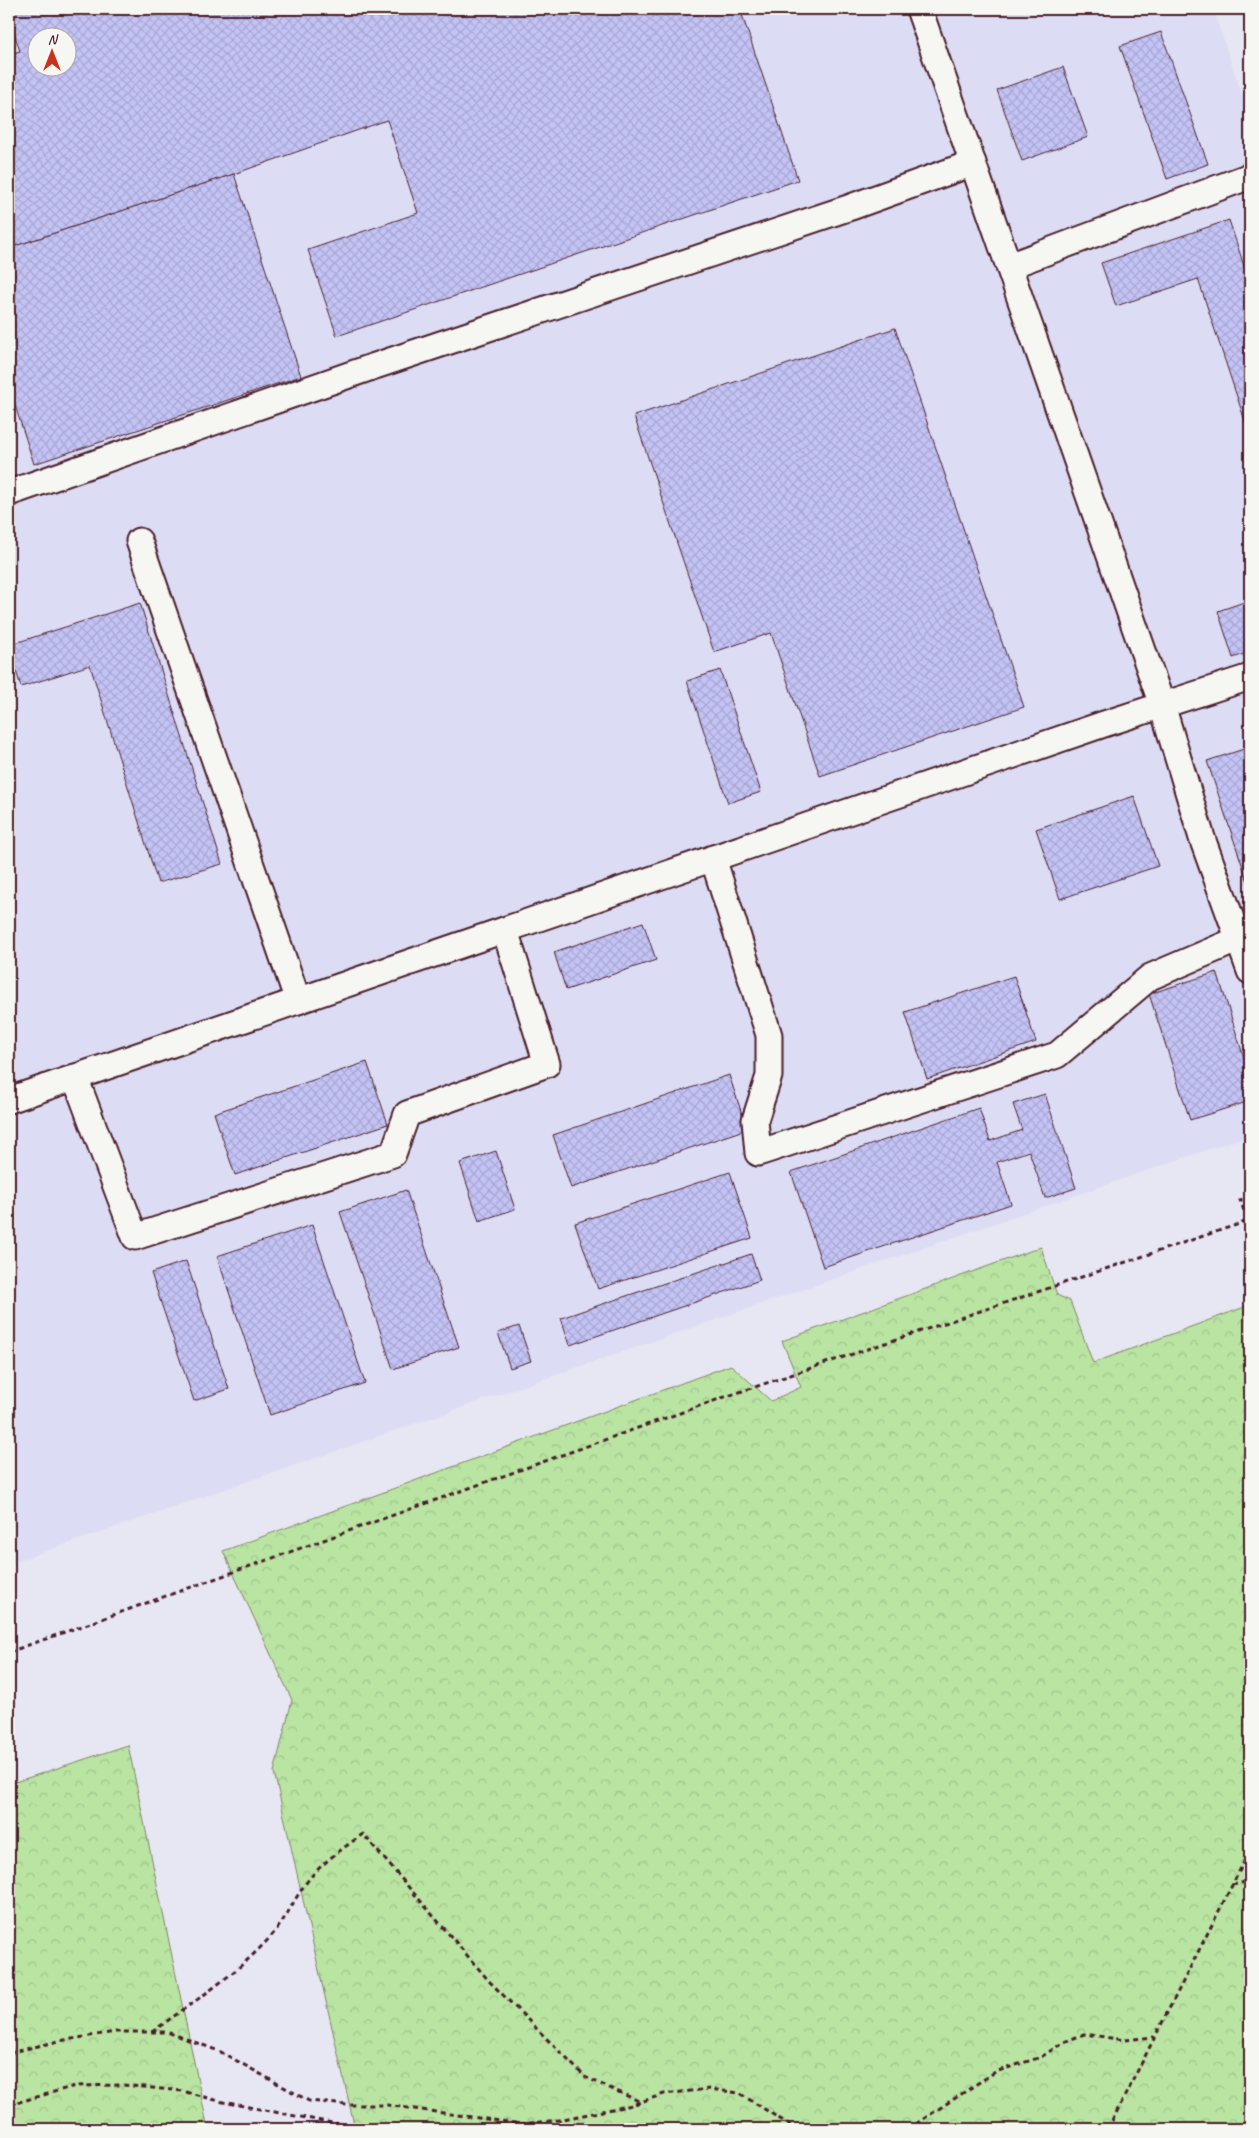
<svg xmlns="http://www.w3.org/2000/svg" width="1259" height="2138" font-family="Caveat,sans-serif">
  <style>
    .built { fill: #dcdcf4; fill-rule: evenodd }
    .forest { fill: url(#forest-crowns); stroke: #828266 }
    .building { fill: url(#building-cross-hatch); stroke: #4a1f2b; fill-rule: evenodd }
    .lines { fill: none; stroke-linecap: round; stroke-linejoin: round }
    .minor-casing { stroke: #4a1f2b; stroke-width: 29 }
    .path { stroke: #4a1f2b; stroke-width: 3; stroke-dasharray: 5 4; stroke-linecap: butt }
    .minor { stroke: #f6f6f2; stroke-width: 25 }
  </style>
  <defs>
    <pattern id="forest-crowns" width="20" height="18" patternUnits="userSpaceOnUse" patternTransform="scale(1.25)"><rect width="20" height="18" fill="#b9e4a2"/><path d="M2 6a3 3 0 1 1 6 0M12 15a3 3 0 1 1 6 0" fill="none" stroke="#a1c38c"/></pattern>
    <pattern id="building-cross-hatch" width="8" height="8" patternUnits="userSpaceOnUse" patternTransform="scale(1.25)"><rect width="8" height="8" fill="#c3c3f5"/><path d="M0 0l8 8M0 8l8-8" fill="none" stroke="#a9a7d2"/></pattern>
  </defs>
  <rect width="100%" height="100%" fill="#e7e7f3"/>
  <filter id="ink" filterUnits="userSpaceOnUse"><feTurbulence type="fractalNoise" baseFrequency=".02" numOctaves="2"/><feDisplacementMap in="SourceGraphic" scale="10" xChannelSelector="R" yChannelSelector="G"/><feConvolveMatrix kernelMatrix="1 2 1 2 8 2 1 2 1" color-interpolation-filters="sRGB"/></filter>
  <g filter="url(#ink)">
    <!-- built -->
    <path class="built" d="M9,9H1213L1250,118V1135L9,1564ZM38,38H68V68H38Z"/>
    <!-- forest -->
    <g class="forest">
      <path d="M1041,1247L1057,1295L1070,1301L1093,1363L1250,1305V2129H355L274,1772L292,1700L223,1551L731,1365L771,1401L801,1387L782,1341Z"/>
      <path d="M128,1745L208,2129H9V1784Z"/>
    </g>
    <!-- building -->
    <g class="building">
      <path d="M9,9H740L798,180L337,336L308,250L418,213L387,120L234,174L9,248V54L20,51L9,18ZM38,38H68V68H38Z"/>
      <path d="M1161,32L1208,164L1167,179L1120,46Z"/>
      <path d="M1063,67L1088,137L1022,161L997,90Z"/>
      <path d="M234,174L301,376L34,464L9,387V248Z"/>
      <path d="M1229,220L1250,284V436L1198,279L1116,306L1101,263Z"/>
      <path d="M895,328L1024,707L820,776L771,633L714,652L634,416Z"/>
      <path d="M1250,600V652L1233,658L1218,611Z"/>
      <path d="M140,603L222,864L158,883L90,665L21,687L9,647V645Z"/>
      <path d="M720,670L761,792L728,803L687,681Z"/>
      <path d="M1250,747V888L1207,761Z"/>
      <path d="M1134,796L1158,866L1060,899L1036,829Z"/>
      <path d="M643,922L656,960L566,990L554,952Z"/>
      <path d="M1217,972L1250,1077V1101L1190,1120L1149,994Z"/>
      <path d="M1014,976L1036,1042L927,1079L905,1012Z"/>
      <path d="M367,1062L388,1124L235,1175L214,1113Z"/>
      <path d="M729,1075L747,1129L571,1188L553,1135Z"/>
      <path d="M1045,1094L1076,1188L1045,1198L1029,1151L997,1162L1011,1204L823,1267L791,1172L979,1108L990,1141L1022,1130L1013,1104Z"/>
      <path d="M496,1151L515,1209L479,1221L460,1163Z"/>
      <path d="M730,1172L752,1238L598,1289L575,1223Z"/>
      <path d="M406,1190L459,1347L393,1369L340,1212Z"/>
      <path d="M312,1225L365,1383L270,1415L217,1256Z"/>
      <path d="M751,1254L760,1280L570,1345L561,1318Z"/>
      <path d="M186,1261L229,1389L194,1401L151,1273Z"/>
      <path d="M519,1326L531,1361L510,1368L498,1333Z"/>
    </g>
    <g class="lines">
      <defs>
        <g id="minor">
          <path d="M919,9L1162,705L1202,838L1250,971"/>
          <path d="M1009,266L1250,176"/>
          <path d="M9,493L372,367L851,207L973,163"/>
          <path d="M139,541L298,1001"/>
          <path d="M713,858L769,1035V1076L755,1120L758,1153L1057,1055L1150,977L1239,939"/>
          <path d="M75,1077L135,1237L393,1154L407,1114L547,1064L505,930"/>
          <path d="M9,1100L1104,724L1250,677"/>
        </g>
      </defs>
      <!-- minor casing -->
      <use href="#minor" class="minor-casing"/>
      <!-- path -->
      <g class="path">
        <path d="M9,1652L722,1398L1248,1221L1240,1200L1250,1197"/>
        <path d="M1232,1885L1250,1881"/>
        <path d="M152,2032C193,2002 239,1973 273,1934C286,1919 294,1899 306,1883C322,1862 342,1849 363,1834L490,1982L585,2077L641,2102"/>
        <path d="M9,2053L59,2041L115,2032H167L219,2051L309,2101L347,2105H387L521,2124L559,2120L632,2105L664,2094L709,2089L739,2093L796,2129"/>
        <path d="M9,2105L75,2086L123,2085L182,2091L223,2102L332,2123L382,2129"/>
        <path d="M908,2129L995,2072L1041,2057L1064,2042L1084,2034L1125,2040L1154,2037"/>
        <path d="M1108,2129L1250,1850"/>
      </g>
      <!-- minor -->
      <use href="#minor" class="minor"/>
    </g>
  </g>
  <!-- margin -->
  <rect width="1259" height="2138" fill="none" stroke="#f6f6f2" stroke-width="30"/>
  <rect x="15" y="15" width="1229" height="2108" fill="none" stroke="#4a1f2b" stroke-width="2" filter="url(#ink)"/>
  <!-- north arrow -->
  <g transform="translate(52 52)"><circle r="24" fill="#f6f6f2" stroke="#b1a0a2"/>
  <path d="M0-4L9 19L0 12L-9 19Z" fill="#c8321e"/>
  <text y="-8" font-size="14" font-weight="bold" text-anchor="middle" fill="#4a1f2b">N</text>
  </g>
</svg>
